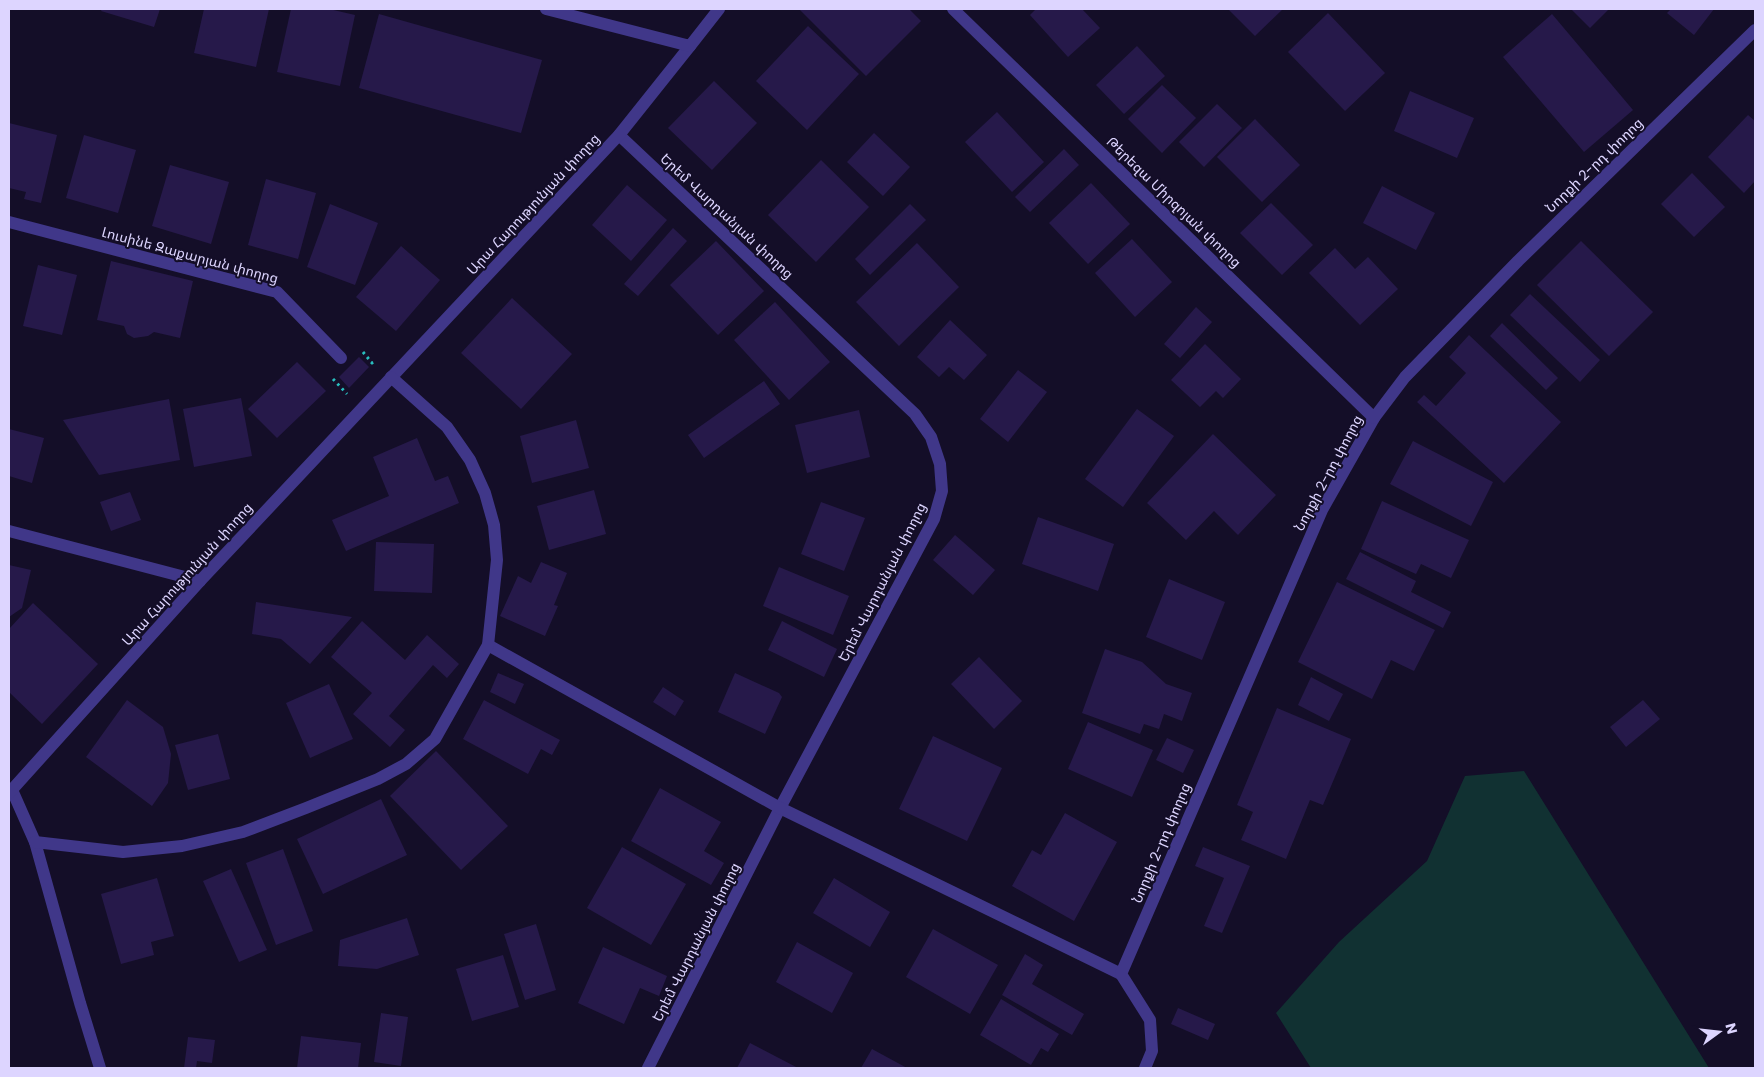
<svg xmlns="http://www.w3.org/2000/svg" width="1764" height="1077" font-family="Poppins,'Noto Sans Armenian',sans-serif">
  <style>
    .green { fill: #113132 }
    .building { fill: #26194a }
    .lines { fill: none; stroke-linecap: round; stroke-linejoin: round }
    .path { stroke: #29bebf; stroke-width: 3; stroke-dasharray: 2.5 4; stroke-linecap: butt }
    .minor { stroke: #403789; stroke-width: 12 }
    .tertiary { stroke: #403789; stroke-width: 12 }
    .labels { text-anchor: middle; dominant-baseline: central; stroke-width: 4; stroke-linejoin: round; paint-order: stroke }
    .street-label { font-size: 14px; fill: #ddd5ff; stroke: #140e28 }
  </style>
  <rect width="100%" height="100%" fill="#140e28"/>
  <!-- green -->
  <path class="green" d="M1524,771L1709,1068H1311L1276,1013L1339,942L1427,861L1465,776Z"/>
  <!-- building -->
  <g class="building">
    <path d="M102,9H160L154,27L101,11Z"/>
    <path d="M204,9H269L256,67L194,53Z"/>
    <path d="M291,9H329L355,15L340,86L277,72Z"/>
    <path d="M799,9H909L921,21L866,76Z"/>
    <path d="M1036,9H1082L1100,28L1068,57L1030,15Z"/>
    <path d="M1228,9H1283L1255,36Z"/>
    <path d="M1571,9H1609L1590,28Z"/>
    <path d="M1671,9H1714L1694,35L1667,13Z"/>
    <path d="M1328,13L1385,73L1345,111L1288,52Z"/>
    <path d="M379,14L542,60L521,133L359,88Z"/>
    <path d="M1552,14L1633,110L1584,152L1503,57Z"/>
    <path d="M808,26L859,74L807,130L756,81Z"/>
    <path d="M1137,46L1165,76L1124,114L1096,85Z"/>
    <path d="M714,81L757,123L712,170L668,128Z"/>
    <path d="M1162,85L1196,118L1162,153L1128,119Z"/>
    <path d="M1410,91L1474,118L1457,158L1394,131Z"/>
    <path d="M1217,104L1242,128L1204,167L1179,142Z"/>
    <path d="M997,112L1044,162L1012,192L965,142Z"/>
    <path d="M1748,115L1755,121V181L1744,193L1708,157Z"/>
    <path d="M1255,119L1300,165L1262,202L1217,157Z"/>
    <path d="M9,123L57,135L41,203L24,199L26,192L9,188Z"/>
    <path d="M874,133L910,167L883,196L847,162Z"/>
    <path d="M84,135L136,150L118,213L66,198Z"/>
    <path d="M1064,149L1079,165L1030,212L1015,197Z"/>
    <path d="M821,160L869,207L816,262L768,215Z"/>
    <path d="M170,165L229,182L211,244L152,226Z"/>
    <path d="M1692,173L1725,207L1694,237L1661,204Z"/>
    <path d="M266,179L316,193L298,259L248,245Z"/>
    <path d="M1091,183L1130,224L1088,264L1049,223Z"/>
    <path d="M627,185L667,220L631,261L592,225Z"/>
    <path d="M1382,186L1435,213L1416,250L1363,223Z"/>
    <path d="M1271,203L1313,245L1282,275L1240,233Z"/>
    <path d="M330,204L378,223L355,285L307,267Z"/>
    <path d="M910,204L926,220L870,275L855,259Z"/>
    <path d="M673,228L687,241L638,296L624,284Z"/>
    <path d="M1132,239L1172,282L1135,317L1095,273Z"/>
    <path d="M716,241L764,291L718,335L670,285Z"/>
    <path d="M1581,241L1653,312L1609,356L1537,285Z"/>
    <path d="M917,243L959,287L899,346L856,302Z"/>
    <path d="M401,246L440,280L396,331L356,297Z"/>
    <path d="M1335,248L1355,269L1368,257L1398,289L1360,325L1309,273Z"/>
    <path d="M111,261L193,281L180,338L154,332L148,336L134,338L127,334L124,326L97,320Z"/>
    <path d="M38,265L77,275L62,335L23,326Z"/>
    <path d="M1530,294L1600,360L1580,382L1510,315Z"/>
    <path d="M512,298L572,354L521,409L461,353Z"/>
    <path d="M775,302L830,362L789,400L734,340Z"/>
    <path d="M1196,307L1212,322L1180,358L1164,344Z"/>
    <path d="M950,320L987,355L964,380L949,367L939,377L917,357Z"/>
    <path d="M1502,323L1558,378L1546,390L1490,336Z"/>
    <path d="M1469,335L1561,422L1504,483L1417,402L1424,395L1436,406L1466,373L1449,357Z"/>
    <path d="M1205,344L1241,379L1223,398L1216,391L1200,407L1171,380Z"/>
    <path d="M359,357L369,367L349,388L339,377Z"/>
    <path d="M297,362L326,391L277,438L248,409Z"/>
    <path d="M1018,370L1047,392L1008,442L980,419Z"/>
    <path d="M764,381L780,404L704,458L688,435Z"/>
    <path d="M241,398L252,456L194,467L183,409Z"/>
    <path d="M169,399L180,460L99,475L63,420Z"/>
    <path d="M1137,409L1174,436L1123,507L1085,479Z"/>
    <path d="M859,410L870,457L807,473L795,425Z"/>
    <path d="M576,420L589,468L532,483L520,436Z"/>
    <path d="M9,429L44,438L32,483L9,476Z"/>
    <path d="M1213,434L1276,495L1238,535L1214,511L1186,540L1147,503Z"/>
    <path d="M417,438L435,481L448,476L459,503L346,551L332,520L389,496L373,457Z"/>
    <path d="M1413,441L1493,482L1471,526L1390,484Z"/>
    <path d="M594,490L606,534L549,550L537,506Z"/>
    <path d="M130,492L141,520L111,531L100,502Z"/>
    <path d="M1382,501L1469,540L1451,578L1421,564L1416,574L1361,549Z"/>
    <path d="M821,502L865,518L844,571L801,554Z"/>
    <path d="M1038,517L1114,544L1098,591L1022,564Z"/>
    <path d="M955,535L995,570L973,595L933,560Z"/>
    <path d="M376,542L434,544L432,593L374,591Z"/>
    <path d="M1360,552L1416,581L1411,592L1451,612L1443,628L1346,579Z"/>
    <path d="M541,562L567,573L554,605L558,606L545,636L500,616L518,576L531,583Z"/>
    <path d="M9,565L31,570L22,608L9,617Z"/>
    <path d="M779,567L849,596L833,635L763,606Z"/>
    <path d="M1169,579L1225,602L1202,660L1146,637Z"/>
    <path d="M1337,582L1435,630L1414,671L1391,660L1372,699L1298,662Z"/>
    <path d="M256,602L352,617L310,664L281,639L252,634Z"/>
    <path d="M33,603L98,664L42,724L9,692V629Z"/>
    <path d="M362,621L405,660L427,635L459,664L447,678L433,665L389,716L405,730L390,747L353,714L372,693L331,657Z"/>
    <path d="M782,621L837,649L824,677L768,650Z"/>
    <path d="M1105,649L1142,662L1166,684L1192,693L1182,721L1164,714L1159,729L1144,724L1140,734L1082,713Z"/>
    <path d="M979,657L1022,701L994,729L951,684Z"/>
    <path d="M498,673L524,684L515,704L490,692Z"/>
    <path d="M735,673L779,693L782,697L765,734L718,712Z"/>
    <path d="M1311,677L1343,694L1329,721L1298,705Z"/>
    <path d="M329,684L353,739L310,758L286,703Z"/>
    <path d="M663,687L684,701L675,716L653,702Z"/>
    <path d="M127,700L163,727L171,754L168,783L152,806L86,757Z"/>
    <path d="M484,700L560,740L552,755L541,749L528,774L463,739Z"/>
    <path d="M1643,700L1660,719L1626,747L1610,727Z"/>
    <path d="M1277,708L1351,739L1323,805L1310,800L1286,859L1241,840L1253,812L1237,805Z"/>
    <path d="M1088,722L1153,750L1132,797L1068,769Z"/>
    <path d="M218,734L230,779L188,790L175,745Z"/>
    <path d="M933,736L1002,768L967,841L899,809Z"/>
    <path d="M1167,738L1194,750L1183,773L1156,760Z"/>
    <path d="M436,751L508,826L461,870L390,796Z"/>
    <path d="M660,788L721,822L704,851L724,863L711,885L631,841Z"/>
    <path d="M381,799L407,855L323,894L297,839Z"/>
    <path d="M1065,813L1117,842L1074,921L1012,886L1032,850L1041,855Z"/>
    <path d="M622,847L686,884L651,945L587,908Z"/>
    <path d="M1203,847L1250,866L1222,933L1204,926L1224,878L1195,866Z"/>
    <path d="M283,849L313,931L276,945L246,863Z"/>
    <path d="M231,869L267,950L239,962L203,881Z"/>
    <path d="M157,878L174,936L151,942L154,955L121,964L101,894Z"/>
    <path d="M834,878L890,912L870,947L813,913Z"/>
    <path d="M407,918L419,955L377,969L338,966L340,940Z"/>
    <path d="M536,924L556,990L525,1000L504,934Z"/>
    <path d="M933,929L998,965L970,1014L906,977Z"/>
    <path d="M797,942L853,973L832,1013L776,982Z"/>
    <path d="M603,947L667,976L659,996L640,988L624,1024L578,1003Z"/>
    <path d="M1025,954L1043,965L1032,984L1084,1014L1072,1035L1002,995Z"/>
    <path d="M503,955L519,1007L472,1021L456,969Z"/>
    <path d="M1001,999L1059,1034L1048,1052L1041,1048L1031,1065L980,1035Z"/>
    <path d="M1178,1008L1215,1024L1208,1040L1171,1024Z"/>
    <path d="M381,1013L408,1017L401,1066L374,1062Z"/>
    <path d="M301,1036L361,1043L358,1068H297Z"/>
    <path d="M188,1037L215,1040L212,1063L197,1061L196,1068H184Z"/>
    <path d="M750,1043L798,1068H737Z"/>
    <path d="M872,1049L907,1068H861Z"/>
  </g>
  <g class="lines">
    <!-- path -->
    <g class="path">
      <path d="M363,352L372,363L373,362"/>
      <path d="M333,379L347,394"/>
    </g>
    <!-- minor -->
    <g class="minor">
      <path d="M619,135L915,414L931,437L940,464L942,491L934,519L780,808L648,1068"/>
      <path d="M9,222L277,292L341,358"/>
      <path d="M9,531L200,581"/>
      <path d="M488,645L780,808L1121,974"/>
      <path d="M12,790L35,842L80,1003L100,1068"/>
      <path d="M9,793L200,581L619,135L690,46"/>
      <path d="M35,842L123,852L182,846L243,832L306,808L378,779L406,764L435,739L488,645L497,560L494,525L485,493L470,460L447,427L391,377"/>
      <path d="M1145,1068L1152,1051L1150,1020L1121,974L1322,510L1374,418"/>
    </g>
    <!-- tertiary -->
    <g class="tertiary">
      <path d="M546,9L690,46L719,9"/>
      <path d="M953,9L1374,418L1405,377L1518,261L1755,30"/>
    </g>
  </g>
  <g class="labels">
    <!-- street labels -->
    <g class="street-label">
      <text transform="translate(1594 165) rotate(-44)">Նորքի 2-րդ փողոց</text>
      <text transform="translate(1174 202) rotate(44)">Թերեզա Միրզոյան փողոց</text>
      <text transform="translate(533 204) rotate(-47)">Արա Հարությունյան փողոց</text>
      <text transform="translate(727 216) rotate(43)">Երեմ Վարդանյան փողոց</text>
      <text transform="translate(190 255) rotate(15)">Լուսինե Զաքարյան փողոց</text>
      <text transform="translate(1328 473) rotate(-62)">Նորքի 2-րդ փողոց</text>
      <text transform="translate(187 574) rotate(-48)">Արա Հարությունյան փողոց</text>
      <text transform="translate(882 582) rotate(-63)">Երեմ Վարդանյան փողոց</text>
      <text transform="translate(1161 843) rotate(-67)">Նորքի 2-րդ փողոց</text>
      <text transform="translate(696 942) rotate(-63)">Երեմ Վարդանյան փողոց</text>
    </g>
  </g>
  <!-- border -->
  <rect width="1764" height="1077" fill="none" stroke="#ddd5ff" stroke-width="20"/>
  <!-- north arrow -->
  <g transform="translate(1719 1032) rotate(75)" stroke="#140e28" stroke-width="4" paint-order="stroke">
  <path d="M0-4L9 19L0 12L-9 19Z" fill="#ddd5ff"/>
  <text y="-8" font-size="14" font-weight="bold" text-anchor="middle" fill="#ddd5ff">N</text>
  </g>
</svg>
